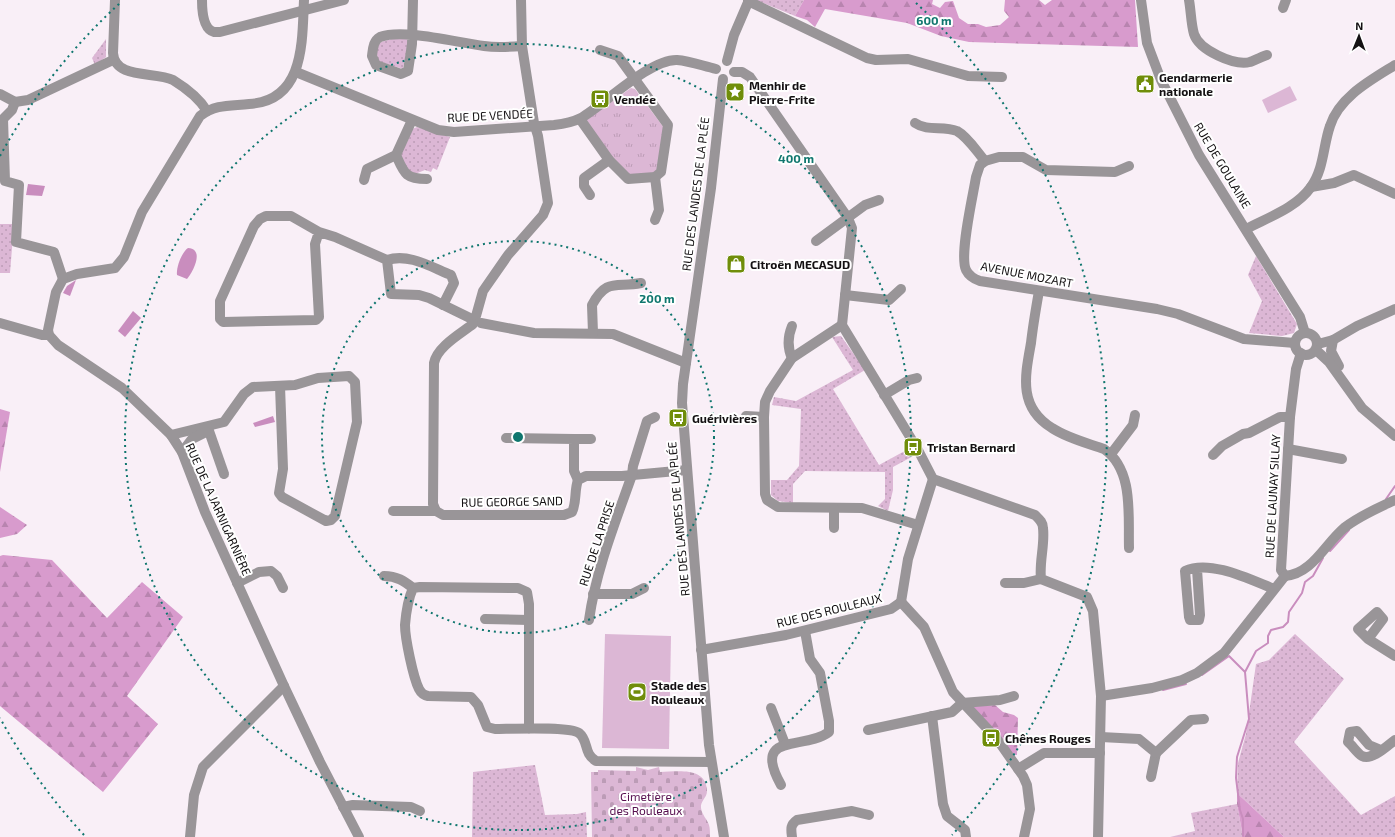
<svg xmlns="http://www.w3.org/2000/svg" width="1395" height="837" font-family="'Exo 2',sans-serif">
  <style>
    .grass { fill: url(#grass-dots) }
    .forest { fill: url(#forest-firs) }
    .cemetery { fill: url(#cemetery-stones) }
    .park { fill: url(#park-tufts) }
    .pitch { fill: #dcb7d5 }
    .water { fill: #c98dbe }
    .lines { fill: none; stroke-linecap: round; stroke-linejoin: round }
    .stream { stroke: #c98dbe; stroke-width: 2 }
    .minor { stroke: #999598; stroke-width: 10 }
    .ring { fill: none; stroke: #0f766e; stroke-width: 2; stroke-dasharray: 2 4 }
    .labels { text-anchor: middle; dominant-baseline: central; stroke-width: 4; stroke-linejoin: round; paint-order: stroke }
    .poi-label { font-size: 12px; font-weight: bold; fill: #141113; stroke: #fff; text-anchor: start }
    .street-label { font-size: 12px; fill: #141113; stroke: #fff }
    .park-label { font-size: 12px; fill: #560e4e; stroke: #fff }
    .centre { fill: #0f766e; stroke: #fff; stroke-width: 2 }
    .ring-label { font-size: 12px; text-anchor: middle; font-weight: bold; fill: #0f766e; stroke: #fff; stroke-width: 4; stroke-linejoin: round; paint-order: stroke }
  </style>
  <defs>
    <pattern id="grass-dots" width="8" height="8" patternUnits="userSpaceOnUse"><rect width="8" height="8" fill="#dcb7d5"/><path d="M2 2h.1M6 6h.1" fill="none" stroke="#bc9cb6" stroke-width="1.8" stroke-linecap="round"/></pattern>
    <pattern id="forest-firs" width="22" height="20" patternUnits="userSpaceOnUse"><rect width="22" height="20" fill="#d89bcd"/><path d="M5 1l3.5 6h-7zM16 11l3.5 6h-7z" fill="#b884af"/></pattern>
    <pattern id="cemetery-stones" width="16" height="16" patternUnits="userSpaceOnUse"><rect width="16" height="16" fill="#dcb7d5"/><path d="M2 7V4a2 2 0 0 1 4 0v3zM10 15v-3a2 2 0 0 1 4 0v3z" fill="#bc9cb6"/></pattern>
    <pattern id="park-tufts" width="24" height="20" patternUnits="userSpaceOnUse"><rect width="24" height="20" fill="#dcb7d5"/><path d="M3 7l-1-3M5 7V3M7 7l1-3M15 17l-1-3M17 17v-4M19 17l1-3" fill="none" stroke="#bc9cb6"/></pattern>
  </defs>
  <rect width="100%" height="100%" fill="#f9eff7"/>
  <!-- grass -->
  <g class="grass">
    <path d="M756,0H804L795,16Z"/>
    <path d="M398,37L407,39L408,43L403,69L378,61L376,48L381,42Z"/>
    <path d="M106,39V57L95,65L92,58Z"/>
    <path d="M417,127L450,137L437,170L433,168L431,172L425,170L415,174L408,171L400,155L409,138L410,130Z"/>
    <path d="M0,224H14L10,273H0Z"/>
    <path d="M1256,256L1297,324L1294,333L1282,336L1249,333L1262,301L1248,275Z"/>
    <path d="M841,336L865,370L833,389L879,465L912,447L917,454L893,467V490L888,511L878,506L885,499V472L805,471L793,484V503L778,501L771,495V480H787L799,466L801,409L772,405L774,397L796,401L853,370L832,337Z"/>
    <path d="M1295,634L1344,679L1294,742L1361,815L1395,796V837H1284L1237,793L1238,763L1246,734L1256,664L1269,660Z"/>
    <path d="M535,765L545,815L577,814L586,812L587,837H472L473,772Z"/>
    <path d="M1237,804L1243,837H1170L1195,831L1191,813Z"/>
  </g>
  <!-- forest -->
  <g class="forest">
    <path d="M804,0H933L932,4L940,8L945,2L953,1L959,18L968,24H978L986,27L1000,25L1009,17L1004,11L1005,0H1039L1045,5L1052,0H1135L1138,47L969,42L941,36L907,23L825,9L815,27L807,20L795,16Z"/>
    <path d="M0,409L10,412L0,472Z"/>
    <path d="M0,507L27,525L17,534L0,538Z"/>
    <path d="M3,555L52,560L107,618L142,582L183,617L127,696L158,724L103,792L0,706V556Z"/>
    <path d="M995,705L1003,712L1014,715L1018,718L1017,755L1010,754L973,712L974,706Z"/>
    <path d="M1237,793L1284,837H1243L1237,804Z"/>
  </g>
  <!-- cemetery -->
  <path class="cemetery" d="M636,767L648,770L659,767L660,772C677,772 706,766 707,791C707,798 700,801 701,808C702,815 707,819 709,825C710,828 710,833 710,837H592L591,772H598V770L636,771Z"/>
  <!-- park -->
  <path class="park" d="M631,88L635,89L664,128L658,170L653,174L628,178L585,120Z"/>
  <!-- pitch -->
  <g class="pitch">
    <path d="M1290,86L1297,100L1268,113L1262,100Z"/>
    <path d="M605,634L671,636L669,749L602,748Z"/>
  </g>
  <!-- water -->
  <g class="water">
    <path d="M28,184L45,186L42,196L26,195Z"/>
    <path d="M188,248C205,249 193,272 187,279L177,275C176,267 182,252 188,248Z"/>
    <path d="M76,280L70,296L63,293L67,286Z"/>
    <path d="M133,311L141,318L125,337L118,331Z"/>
    <path d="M273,416L275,422L255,427L253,423Z"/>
  </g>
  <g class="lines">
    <!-- stream -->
    <g class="stream">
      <path d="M1386,499L1395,486"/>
      <path d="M1330,551L1349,530"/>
      <path d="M1202,675L1229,656L1245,672L1256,651L1268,643V636L1271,630L1283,627L1288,622L1289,612L1302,593L1305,582L1313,576L1323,558"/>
      <path d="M1163,690L1186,684"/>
      <path d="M1243,836V819L1240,810L1236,778L1237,757L1249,719L1245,672"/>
    </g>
    <!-- minor -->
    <g class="minor">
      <path d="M115,0L113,53C115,80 155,71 173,80C186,88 199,98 207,111"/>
      <path d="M202,0C202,10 203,29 214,32H220L344,0"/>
      <path d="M304,0C302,41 305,101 249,104C230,106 216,104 200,116L142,212L124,257L115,268L77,274L63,279L56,292L48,330L49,335L58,345L122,388L171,435L182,452L205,512L284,686L320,762L359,837"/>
      <path d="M413,0L412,44L408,71L401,74L376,65L372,56C373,49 373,41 380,37C403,28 458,43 484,46C497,48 510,47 522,46"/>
      <path d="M1141,0L1147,43L1161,80L1199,155L1300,317L1305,333"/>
      <path d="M1189,0C1191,11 1191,24 1194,34C1199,50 1234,66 1250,62C1255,60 1261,57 1267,55"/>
      <path d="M748,1L867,58L876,60L908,59L968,76L1002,77"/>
      <path d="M1283,8L1286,0"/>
      <path d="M727,61L734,35L749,0"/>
      <path d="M296,72L438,130L454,132L554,125C563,124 573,122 581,118C605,104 650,59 677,60C690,61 703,66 716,69"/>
      <path d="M734,72H742L750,77L848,218L852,228L842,325L918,450L933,479L1035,515C1039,519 1043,522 1043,528C1045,545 1039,562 1041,579L1087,597L1093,611L1101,696L1098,837"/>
      <path d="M723,79L711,188L683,384L682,403L709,745L724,837"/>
      <path d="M0,94L15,102"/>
      <path d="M15,102L12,110L3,119L5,181L19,185L16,242L54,252L63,279"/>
      <path d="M15,102L28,100L113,60"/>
      <path d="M580,119L609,160L628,179L655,177L661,172L668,125L618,56L600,50"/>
      <path d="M915,123C928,132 943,125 957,131C968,137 977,152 985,161"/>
      <path d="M396,155C404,173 405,179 427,179"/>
      <path d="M1129,166L1115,172L1046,170L1023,157H999L985,161L980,165L976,177C973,196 959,255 966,270C969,276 974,279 980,281L1157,309L1178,314L1244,339L1295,343"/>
      <path d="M655,177L659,210L655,220"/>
      <path d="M364,180L367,169L396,155L412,120"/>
      <path d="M1311,187L1334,183L1354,175L1395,194"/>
      <path d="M590,195L584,186V178L609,160"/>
      <path d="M1246,229C1269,217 1296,208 1311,187C1324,169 1323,146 1330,126C1339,97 1371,80 1395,65"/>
      <path d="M319,232L315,244L319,317L316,320L223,322L220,319V301L254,226L260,219L266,216H291L319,232L335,237L387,260L391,294L419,295L429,298L472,319"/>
      <path d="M816,241L865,205L879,200"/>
      <path d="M387,260C409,253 431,267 451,275L454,283L443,305"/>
      <path d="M1039,291C1036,308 1033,325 1031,343C1025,376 1018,407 1052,428C1067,438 1087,443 1104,449C1134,470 1128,515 1129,548"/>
      <path d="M845,295L889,300L901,289"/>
      <path d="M476,316L483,291L508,255L543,215L548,203L538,136L534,123L522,46L521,0"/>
      <path d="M0,323L42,335H49"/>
      <path d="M481,323L534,333L613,334L686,363"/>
      <path d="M473,324C460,334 437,347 434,363L433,504L436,511L443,515H564L572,512C577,502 574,491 578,480L586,476H622L687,470"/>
      <path d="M842,325L792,358L770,391L765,402L764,417L765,494L767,500L778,507L862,508L918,525"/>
      <circle cx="1306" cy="344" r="11"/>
      <path d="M593,333L592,305C607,277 617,288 641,283"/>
      <path d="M1333,340L1331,351L1339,366"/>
      <path d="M1318,344L1333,340L1357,326L1395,309"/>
      <path d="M1316,350L1329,362L1362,408L1395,436"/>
      <path d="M792,358C787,347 788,336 792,326"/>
      <path d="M884,395L909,380L917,378"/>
      <path d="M746,416L764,417"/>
      <path d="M209,431L224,474"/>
      <path d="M171,435L224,422L244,394L253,387L295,385L318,378L349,376L355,382L357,422L335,516L331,520L326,521L282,497L279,493L283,469L280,386"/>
      <path d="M506,438L574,439V471L578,480"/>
      <path d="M574,439H591"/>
      <path d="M1288,449L1342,459"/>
      <path d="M182,452L192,439L206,432"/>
      <path d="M1111,454L1133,425L1135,415"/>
      <path d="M1213,455L1222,446L1243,434L1249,433L1280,417H1290"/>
      <path d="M834,508V528"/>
      <path d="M393,511H436"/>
      <path d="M1197,569L1200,615L1199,620H1190L1189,617L1185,571C1210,559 1251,580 1274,589"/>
      <path d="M384,576C397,576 404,581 413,588"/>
      <path d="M1285,576L1281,570L1290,417L1296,369L1301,353"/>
      <path d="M1285,576C1312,574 1325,544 1344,528C1359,516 1378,508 1395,500"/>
      <path d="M237,583L259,572L271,571L277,576L283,588"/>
      <path d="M1005,583H1024L1041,579"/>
      <path d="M593,594H632L644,588"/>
      <path d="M901,602L924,627L953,692L997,739L1023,776L1027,785L1030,809L1024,837"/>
      <path d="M901,602L908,559L933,479"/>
      <path d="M485,619L529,620"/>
      <path d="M589,620C596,570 615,523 632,475L633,466L647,421L655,417"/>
      <path d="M1368,639L1383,619L1377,612L1358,629L1368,639L1395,656"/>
      <path d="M701,650L786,635L891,609L901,602"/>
      <path d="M1101,696L1152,688L1182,680L1197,673L1224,653L1285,576"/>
      <path d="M771,708L785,744"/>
      <path d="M932,716L943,804L947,816L965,830L966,837"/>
      <path d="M529,729V604L527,592L518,588L420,587L413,588C408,599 406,613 405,625C405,638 413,677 419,689C421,693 423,695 428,696L471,697L478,705L487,727L495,729C509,729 570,726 579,733C589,741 583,753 596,761L711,762"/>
      <path d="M868,730L952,712L962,703L1000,700L1014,696"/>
      <path d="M1101,737L1139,739L1156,753L1151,777"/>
      <path d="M1381,750L1369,745L1357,731L1350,732L1348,742C1352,745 1357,753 1362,756C1372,761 1387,746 1395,740"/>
      <path d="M1156,753L1191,720L1204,719"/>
      <path d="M1018,769L1044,753H1100"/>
      <path d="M781,785C751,731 804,751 829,732V721L820,673L810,659L805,631"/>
      <path d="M343,807L353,805L411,807L420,811"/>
      <path d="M190,837L194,795L203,767L284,686"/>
      <path d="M792,837C791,829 790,825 797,820L852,811L869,815"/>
    </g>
  </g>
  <!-- distance rings -->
  <g class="ring">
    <circle cx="518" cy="437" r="196"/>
    <circle cx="518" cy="437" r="393"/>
    <path d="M84 835A589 589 0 0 1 0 718M0 156A589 589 0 0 1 120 3M916 3A589 589 0 0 1 952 835"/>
  </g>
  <!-- icons -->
  <defs>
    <symbol id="civic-square" viewBox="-11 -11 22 22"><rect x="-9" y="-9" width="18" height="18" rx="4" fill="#708d0a" stroke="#fff"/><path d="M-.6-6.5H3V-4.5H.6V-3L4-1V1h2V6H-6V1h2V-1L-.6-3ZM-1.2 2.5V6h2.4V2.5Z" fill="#fff"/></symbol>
    <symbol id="sight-square" viewBox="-11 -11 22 22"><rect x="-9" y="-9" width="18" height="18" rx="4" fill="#708d0a" stroke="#fff"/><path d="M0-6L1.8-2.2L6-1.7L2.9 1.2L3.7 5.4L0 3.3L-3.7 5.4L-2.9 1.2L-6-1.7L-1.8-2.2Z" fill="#fff"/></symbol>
    <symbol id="bus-square" viewBox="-11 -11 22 22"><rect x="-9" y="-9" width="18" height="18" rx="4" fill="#708d0a" stroke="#fff"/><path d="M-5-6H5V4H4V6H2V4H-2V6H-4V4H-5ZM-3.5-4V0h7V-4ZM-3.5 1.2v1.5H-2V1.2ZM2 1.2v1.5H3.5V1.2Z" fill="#fff"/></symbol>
    <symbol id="shop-square" viewBox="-11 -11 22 22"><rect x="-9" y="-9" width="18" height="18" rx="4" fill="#708d0a" stroke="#fff"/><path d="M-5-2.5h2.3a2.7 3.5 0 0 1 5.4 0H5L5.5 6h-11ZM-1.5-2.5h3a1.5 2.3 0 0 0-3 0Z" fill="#fff"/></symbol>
    <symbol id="stadium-square" viewBox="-11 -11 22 22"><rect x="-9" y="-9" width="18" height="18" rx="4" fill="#708d0a" stroke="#fff"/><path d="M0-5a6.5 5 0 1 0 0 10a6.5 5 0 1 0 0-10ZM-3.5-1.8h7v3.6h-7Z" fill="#fff"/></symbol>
  </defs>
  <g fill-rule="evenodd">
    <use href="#civic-square" x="1134" y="73" width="22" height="22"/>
    <use href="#sight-square" x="724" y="81" width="22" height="22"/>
    <use href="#bus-square" x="589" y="88" width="22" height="22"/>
    <use href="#shop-square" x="725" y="253" width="22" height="22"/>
    <use href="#bus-square" x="667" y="407" width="22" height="22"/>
    <use href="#bus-square" x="902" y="436" width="22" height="22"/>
    <use href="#stadium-square" x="626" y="681" width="22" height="22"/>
    <use href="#bus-square" x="980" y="727" width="22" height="22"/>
  </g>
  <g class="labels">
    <!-- poi labels -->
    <g class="poi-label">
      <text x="1159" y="77">Gendarmerie<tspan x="1159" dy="14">nationale</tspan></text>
      <text x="749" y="85">Menhir de<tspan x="749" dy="14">Pierre-Frite</tspan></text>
      <text x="614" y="99">Vendée</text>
      <text x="750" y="264">Citroën MECASUD</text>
      <text x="692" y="418">Guérivières</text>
      <text x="927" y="447">Tristan Bernard</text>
      <text x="651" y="685">Stade des<tspan x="651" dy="14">Rouleaux</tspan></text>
      <text x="1005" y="738">Chênes Rouges</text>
    </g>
    <!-- street labels -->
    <g class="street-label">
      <text transform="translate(490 115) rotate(-3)">RUE DE VENDÉE</text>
      <text transform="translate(1223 165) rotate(59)">RUE DE GOULAINE</text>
      <text transform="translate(695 194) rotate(-83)">RUE DES LANDES DE LA PLÉE</text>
      <text transform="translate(1027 274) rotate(11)">AVENUE MOZART</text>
      <text transform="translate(1272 496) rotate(-87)">RUE DE LAUNAY SILLAY</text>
      <text transform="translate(512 501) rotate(-1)">RUE GEORGE SAND</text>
      <text transform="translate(219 509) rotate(66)">RUE DE LA JARNIGARNIÈRE</text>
      <text transform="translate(678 519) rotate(-95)">RUE DES LANDES DE LA PLÉE</text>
      <text transform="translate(596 543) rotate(-72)">RUE DE LA PRISE</text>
      <text transform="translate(829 610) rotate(-14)">RUE DES ROULEAUX</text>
    </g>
    <!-- park labels -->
    <g class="park-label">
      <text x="646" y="796">Cimetière<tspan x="646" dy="14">des Rouleaux</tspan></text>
    </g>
  </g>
  <circle cx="518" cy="437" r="6" class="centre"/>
  <g class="ring-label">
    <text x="934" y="25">600 m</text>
    <text x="796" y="163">400 m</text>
    <text x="657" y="303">200 m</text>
  </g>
  <!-- north arrow -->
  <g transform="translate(1359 36) rotate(1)" stroke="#ffffff" stroke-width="3" paint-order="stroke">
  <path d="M0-3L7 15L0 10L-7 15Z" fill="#141113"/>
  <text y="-6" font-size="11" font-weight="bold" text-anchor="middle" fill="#141113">N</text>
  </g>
</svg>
